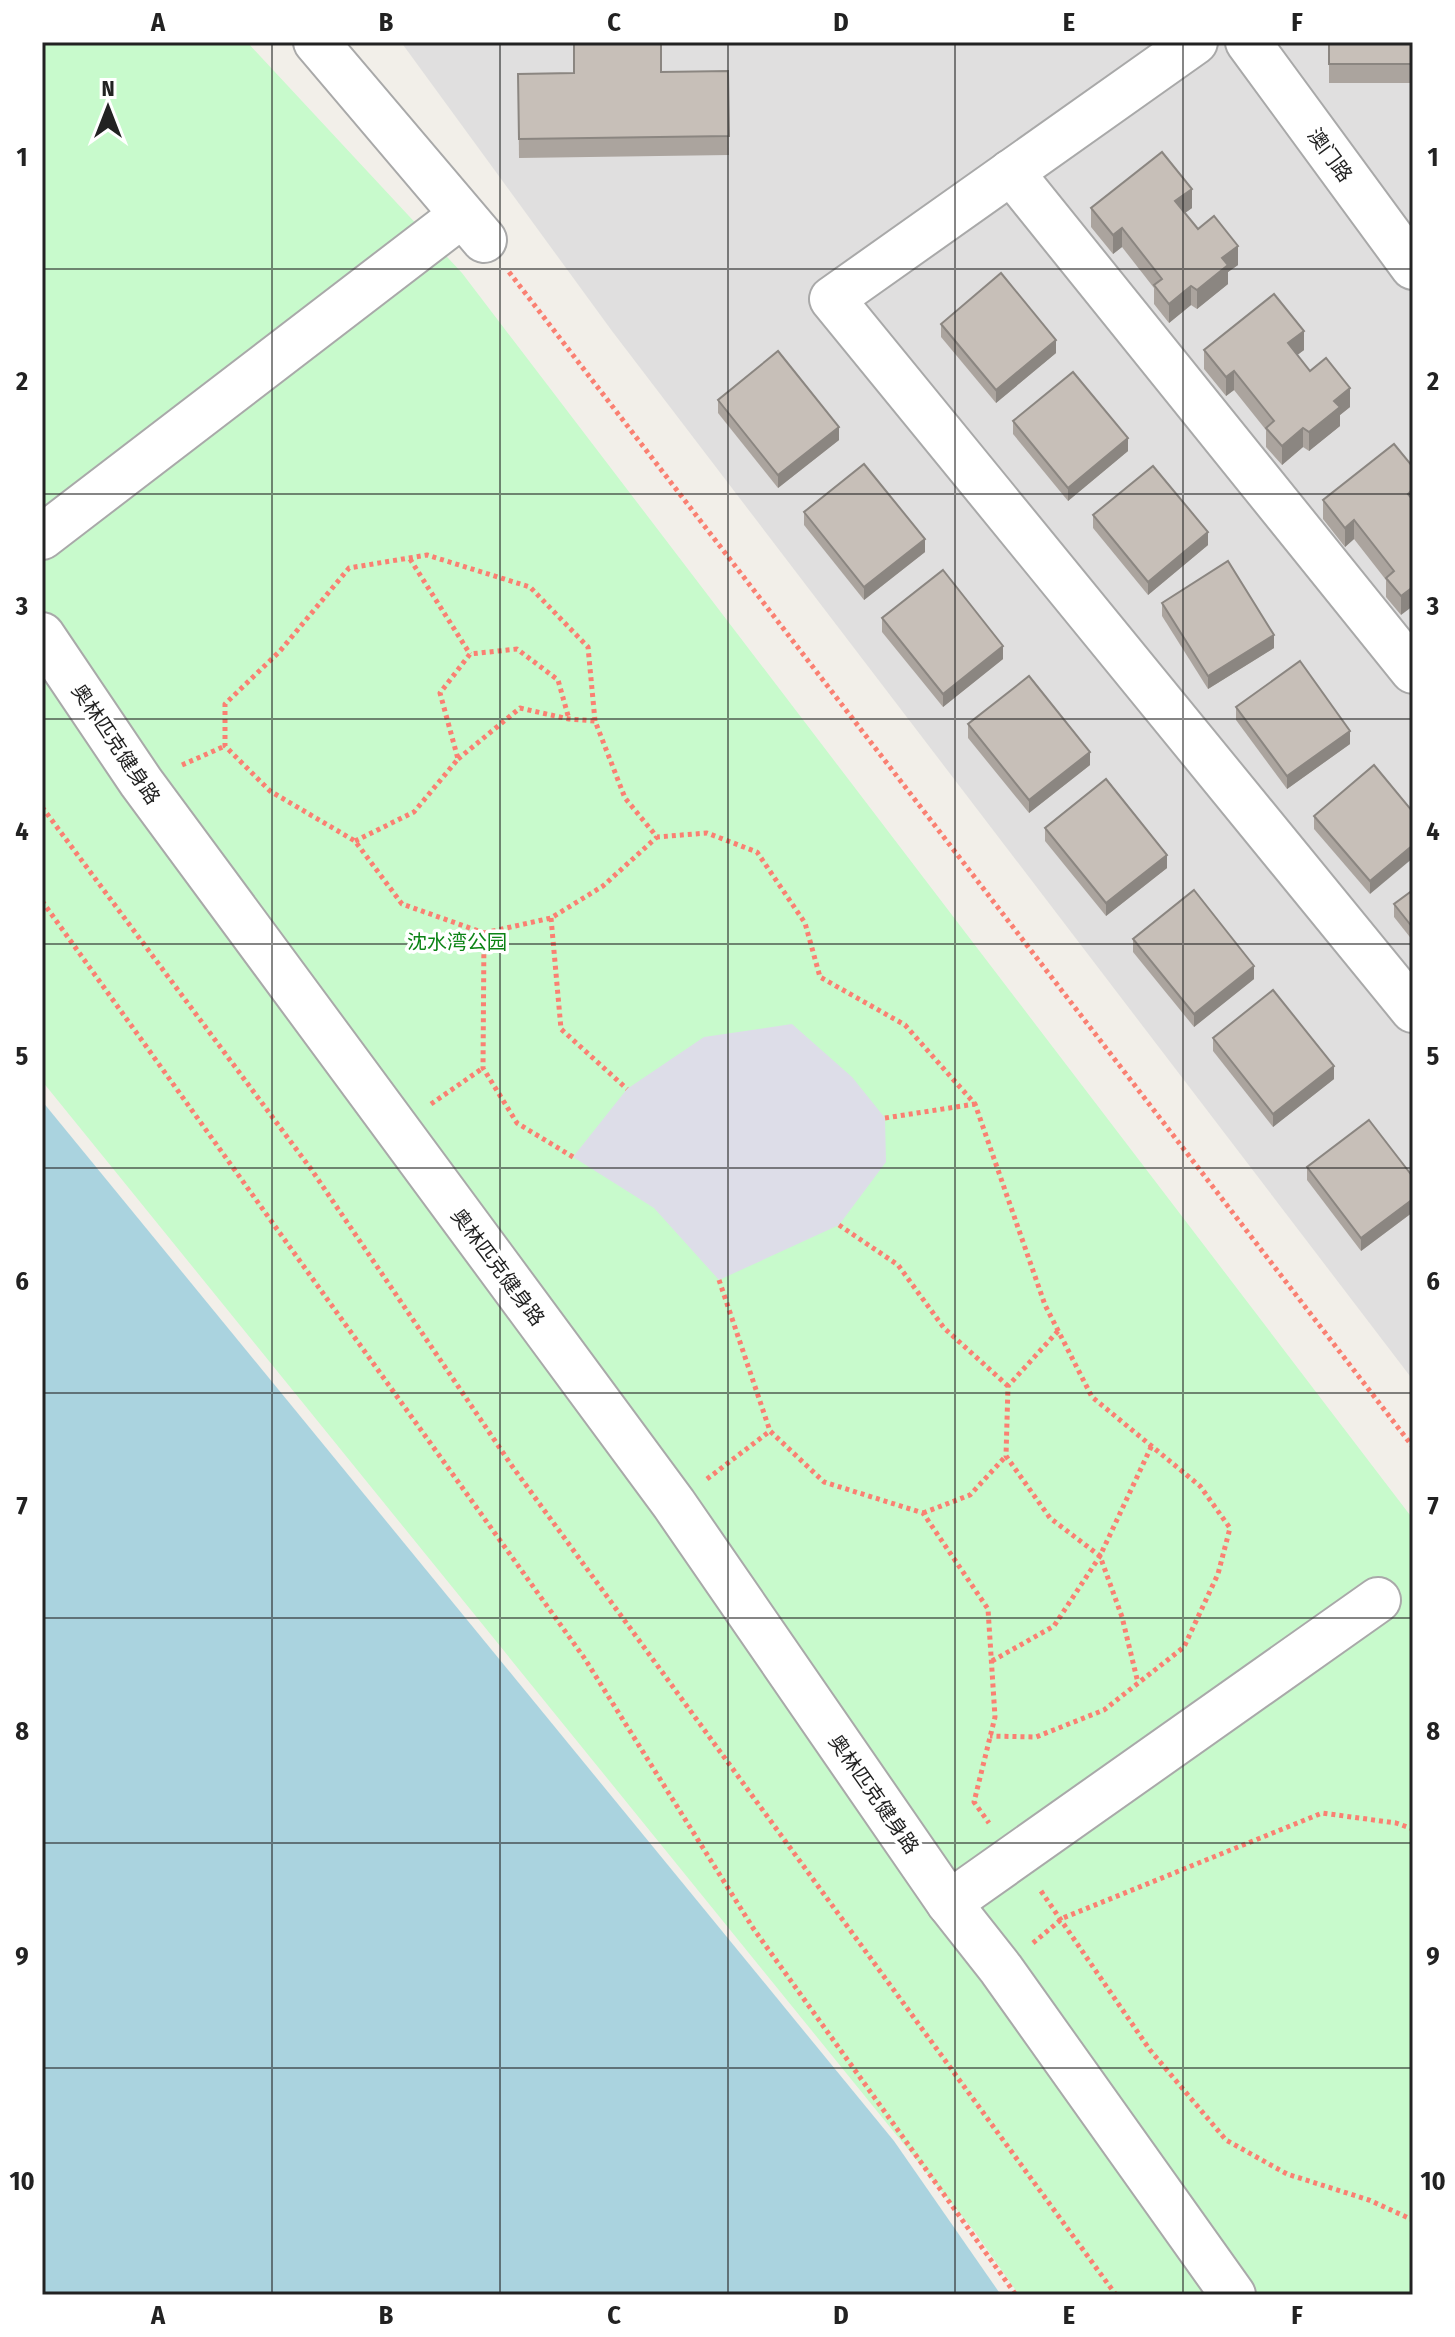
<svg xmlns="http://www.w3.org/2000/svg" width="1455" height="2337" font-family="'Fira Sans Condensed','Noto Sans SC',sans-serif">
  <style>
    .residential { fill: #e0dfdf }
    .park { fill: #c8facc }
    .plaza { fill: #dddde8 }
    .water { fill: #aad3df }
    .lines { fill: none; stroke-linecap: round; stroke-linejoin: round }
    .minor-casing { stroke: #a9a9a9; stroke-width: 48 }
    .path { stroke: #fa8072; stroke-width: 5; stroke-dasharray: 4 4; stroke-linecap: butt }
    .minor { stroke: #fff; stroke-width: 44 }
    .wall { fill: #aba49e }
    .shaded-wall { fill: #8b8681 }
    .building { fill: #c7bfb8; stroke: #8b8681; stroke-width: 2 }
    .grid { fill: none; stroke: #222; stroke-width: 2; stroke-opacity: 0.55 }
    .labels { text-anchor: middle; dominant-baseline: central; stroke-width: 7; stroke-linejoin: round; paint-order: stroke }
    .street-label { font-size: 20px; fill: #222; stroke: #fff }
    .park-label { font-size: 20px; fill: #0c8416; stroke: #fff }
    .neatline { fill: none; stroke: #222; stroke-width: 3 }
    .grid-label { font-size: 26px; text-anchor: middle; font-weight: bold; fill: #222 }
  </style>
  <rect width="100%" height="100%" fill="#f2efe9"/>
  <!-- residential -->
  <path class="residential" d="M401,42H1413V1380L612,331Z"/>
  <!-- park -->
  <path class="park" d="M42,42H247L462,273L1413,1519V2295H1019L975,2232L42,1081Z"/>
  <!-- plaza -->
  <path class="plaza" d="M792,1024L852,1077L885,1118L886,1162L839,1225L719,1280L654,1208L573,1157L627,1089L704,1037Z"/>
  <!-- water -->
  <path class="water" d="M42,1101L894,2141L1001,2295H42Z"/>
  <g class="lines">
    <defs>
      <g id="minor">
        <path d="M316,42L484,240"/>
        <path d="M1195,42L832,299L1413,1010"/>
        <path d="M1248,42L1413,267"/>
        <path d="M1011,172L1413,671"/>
        <path d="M42,537L462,215"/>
        <path d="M42,635L141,782L674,1504L949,1903L1001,1969L1233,2295"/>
        <path d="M949,1903L1378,1600"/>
      </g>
    </defs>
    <!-- minor casing -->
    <use href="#minor" class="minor-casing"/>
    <!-- path -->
    <g class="path">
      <path d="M509,272L1413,1447"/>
      <path d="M410,559L470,654"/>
      <path d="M458,759L520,708L569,719L595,721"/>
      <path d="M182,765L225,746"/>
      <path d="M42,807L311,1169L512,1466L1116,2295"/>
      <path d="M355,841L414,812L458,759L440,693L470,654L517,649L558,680L569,719"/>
      <path d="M42,901L585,1659L753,1928L1016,2295"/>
      <path d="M551,918L561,1029L627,1089"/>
      <path d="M484,933L551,918L603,886L657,837"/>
      <path d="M431,1104L483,1068"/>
      <path d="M885,1118L975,1104"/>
      <path d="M573,1157L517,1123L483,1068L484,933L402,904L355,841L270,791L225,746V704L280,651L349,568L427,555L530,587L588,647L595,721L625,798L657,837L707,833L757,852L805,923L820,977L905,1025L975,1104L1045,1305L1092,1397L1200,1486L1230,1528L1218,1574L1184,1647L1104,1710L1036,1737L990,1736"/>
      <path d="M839,1225L898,1265L944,1328L1008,1386"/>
      <path d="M719,1280L770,1431L824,1482L923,1513L988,1609L995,1717L974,1802L989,1823"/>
      <path d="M1058,1331L1008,1386L1006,1456L1050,1518L1100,1556L1122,1617L1138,1683"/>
      <path d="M707,1479L770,1431"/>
      <path d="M923,1513L970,1495L1006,1456"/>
      <path d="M992,1661L1054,1626L1100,1556L1152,1445"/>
      <path d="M1041,1891L1150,2050L1226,2140L1287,2174L1369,2200L1413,2220"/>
      <path d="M1033,1943L1063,1918L1322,1813L1396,1823L1413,1829"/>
    </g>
    <!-- minor -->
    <use href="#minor" class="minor"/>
  </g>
  <!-- wall -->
  <g class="wall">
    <rect x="1329" y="42" width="84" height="41"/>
    <path d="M728,71L729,155L519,158L518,74Z"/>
    <path d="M1091,208H1192L1185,213L1198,229L1238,265L1228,272V284L1197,309L1191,305L1169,323L1154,304V288L1122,247L1113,254L1091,227Z"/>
    <path d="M941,324L1056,353L996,403L941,337Z"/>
    <path d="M1204,350H1304L1297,355L1310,371L1350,407L1340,415V426L1309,451L1303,447L1282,465L1266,447V430L1234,390L1226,396L1204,369Z"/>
    <path d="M718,400L839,440L778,488L718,413Z"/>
    <path d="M1013,421L1128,451L1068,501L1013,434Z"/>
    <path d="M1413,467L1401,615L1386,597V580L1354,539L1345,547L1323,519V500Z"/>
    <path d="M804,512L925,552L864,600L804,525Z"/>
    <path d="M1093,515L1208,545L1148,595L1093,528Z"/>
    <path d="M1162,603L1274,648L1208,689L1162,616Z"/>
    <path d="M882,618L1003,659L943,707L882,632Z"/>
    <path d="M1236,707L1350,744L1287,789L1236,720Z"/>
    <path d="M968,724L1090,765L1029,813L968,738Z"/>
    <path d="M1374,765L1370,894L1314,829V816Z"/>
    <path d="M1045,828L1167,868L1106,916L1045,841Z"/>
    <path d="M1413,890V941L1394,917V904Z"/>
    <path d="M1133,939L1254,979L1194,1027L1133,952Z"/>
    <path d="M1213,1038L1334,1079L1273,1127L1213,1051Z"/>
    <path d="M1307,1167L1413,1177V1212L1361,1251L1307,1180Z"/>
  </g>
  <!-- shaded-wall -->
  <g class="shaded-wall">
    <path d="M1192,189V208L1175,220V201Z"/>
    <path d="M1122,228V247L1113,254V235Z"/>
    <path d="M1238,246V265L1228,272V284L1197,309V290L1222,258Z"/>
    <path d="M1191,286V305L1169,323V304Z"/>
    <path d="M1304,331V350L1288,362V343Z"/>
    <path d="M1056,340V353L996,403V390Z"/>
    <path d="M1234,371V390L1226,396V377Z"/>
    <path d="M1350,388V407L1340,415V426L1309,451V432L1334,401Z"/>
    <path d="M839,427V440L778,488V475Z"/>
    <path d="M1303,428V447L1282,465V446Z"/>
    <path d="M1128,438V451L1068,501V488Z"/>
    <path d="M1413,489V508L1408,494Z"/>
    <path d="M1354,520V539L1345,547V528Z"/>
    <path d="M1208,532V545L1148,595V582Z"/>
    <path d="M925,539V552L864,600V587Z"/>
    <path d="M1413,587V606L1401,615V596Z"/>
    <path d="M1274,635V648L1208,689V676Z"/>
    <path d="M1003,646V659L943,707V694Z"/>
    <path d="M1350,731V744L1287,789V776Z"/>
    <path d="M1090,752V765L1029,813V800Z"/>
    <path d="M1413,845V858L1370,894V881Z"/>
    <path d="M1167,855V868L1106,916V903Z"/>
    <path d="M1254,966V979L1194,1027V1014Z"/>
    <path d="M1334,1066V1079L1273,1127V1114Z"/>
    <path d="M1413,1199V1212L1361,1251V1238Z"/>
  </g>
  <!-- building -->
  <g class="building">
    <path d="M574,42H661V72L728,71L729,136L519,139L518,74L574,73Z"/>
    <rect x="1329" y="42" width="84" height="22"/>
    <path d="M1162,152L1192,189L1175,201L1198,229L1214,216L1238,246L1222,258L1228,265L1197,290L1191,286L1169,304L1154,285L1162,279L1122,228L1113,235L1091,208Z"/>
    <path d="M1001,273L1056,340L996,390L941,324Z"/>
    <path d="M1274,294L1304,331L1288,343L1310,371L1326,358L1350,388L1334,401L1340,407L1309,432L1303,428L1282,446L1266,428L1274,421L1234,371L1226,377L1204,350Z"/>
    <path d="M778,351L839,427L778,475L718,400Z"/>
    <path d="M1073,372L1128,438L1068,488L1013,421Z"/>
    <path d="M1394,444L1413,467V489L1408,494L1413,500V587L1401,596L1386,578L1394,571L1354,520L1345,528L1323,500Z"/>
    <path d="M864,464L925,539L864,587L804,512Z"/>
    <path d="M1153,466L1208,532L1148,582L1093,515Z"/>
    <path d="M1228,561L1274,635L1208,676L1162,603Z"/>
    <path d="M943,570L1003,646L943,694L882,618Z"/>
    <path d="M1300,661L1350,731L1287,776L1236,707Z"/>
    <path d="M1029,676L1090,752L1029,800L968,724Z"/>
    <path d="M1374,765L1413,812V845L1370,881L1314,816Z"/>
    <path d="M1106,779L1167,855L1106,903L1045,828Z"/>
    <path d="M1194,890L1254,966L1194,1014L1133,939Z"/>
    <path d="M1413,890V928L1394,904Z"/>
    <path d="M1273,990L1334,1066L1273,1114L1213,1038Z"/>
    <path d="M1369,1120L1413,1177V1199L1361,1238L1307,1167Z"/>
  </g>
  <!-- grid -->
  <path class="grid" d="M272,42V2295M500,42V2295M728,42V2295M955,42V2295M1183,42V2295M42,269H1413M42,494H1413M42,719H1413M42,944H1413M42,1168H1413M42,1393H1413M42,1618H1413M42,1843H1413M42,2068H1413"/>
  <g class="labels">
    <!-- street labels -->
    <g class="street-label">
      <text transform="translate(1330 155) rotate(54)">澳门路</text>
      <text transform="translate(116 744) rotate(56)">奥林匹克健身路</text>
      <text transform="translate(498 1267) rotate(53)">奥林匹克健身路</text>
      <text transform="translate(874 1794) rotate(55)">奥林匹克健身路</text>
    </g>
    <!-- park labels -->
    <g class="park-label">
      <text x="457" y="942">沈水湾公园</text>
    </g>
  </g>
  <!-- border -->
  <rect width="1455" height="2337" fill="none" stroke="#ffffff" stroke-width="88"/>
  <!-- north arrow -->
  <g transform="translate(108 108)" stroke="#ffffff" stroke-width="6" paint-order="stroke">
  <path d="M0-6L14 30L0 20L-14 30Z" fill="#222222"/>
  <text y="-12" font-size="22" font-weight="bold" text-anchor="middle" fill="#222222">N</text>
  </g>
  <rect x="44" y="44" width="1367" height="2249" class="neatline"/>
  <g class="grid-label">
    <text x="158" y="31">A</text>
    <text x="386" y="31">B</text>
    <text x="614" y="31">C</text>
    <text x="841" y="31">D</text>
    <text x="1069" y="31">E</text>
    <text x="1297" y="31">F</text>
    <text x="22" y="166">1</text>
    <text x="1433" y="166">1</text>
    <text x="22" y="390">2</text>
    <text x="1433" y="390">2</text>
    <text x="22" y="615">3</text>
    <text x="1433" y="615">3</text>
    <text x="22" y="840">4</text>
    <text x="1433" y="840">4</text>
    <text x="22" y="1065">5</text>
    <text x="1433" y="1065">5</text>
    <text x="22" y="1290">6</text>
    <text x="1433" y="1290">6</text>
    <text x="22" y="1515">7</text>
    <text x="1433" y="1515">7</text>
    <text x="22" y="1740">8</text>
    <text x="1433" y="1740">8</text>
    <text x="22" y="1965">9</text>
    <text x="1433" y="1965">9</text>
    <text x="22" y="2190">10</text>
    <text x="1433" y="2190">10</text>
    <text x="158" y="2324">A</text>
    <text x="386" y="2324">B</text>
    <text x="614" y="2324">C</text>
    <text x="841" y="2324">D</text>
    <text x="1069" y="2324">E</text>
    <text x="1297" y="2324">F</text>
  </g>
</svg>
